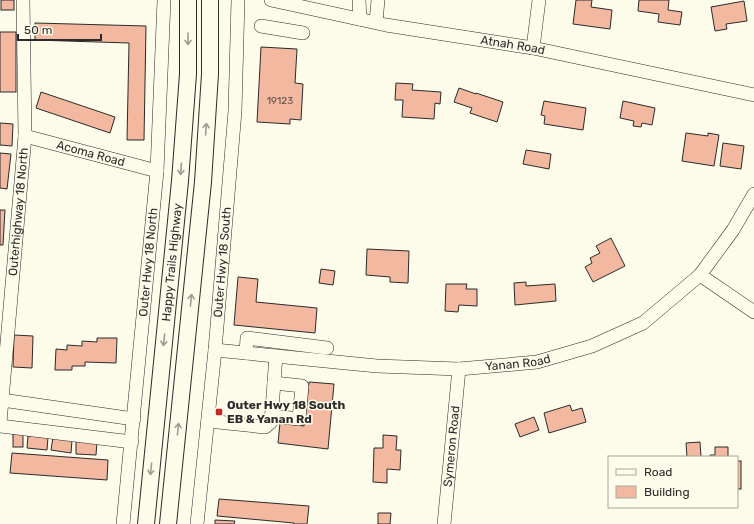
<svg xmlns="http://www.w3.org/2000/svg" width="754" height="524" font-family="Rubik,sans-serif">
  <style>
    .building { fill: #f2b8a0; stroke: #2b2b2b }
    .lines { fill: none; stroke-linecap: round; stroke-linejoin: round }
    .minor-casing { stroke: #2b2b2b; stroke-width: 14 }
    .major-casing { stroke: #2b2b2b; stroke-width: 18 }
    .minor { stroke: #fdfbea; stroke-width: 13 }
    .major { stroke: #fdfbea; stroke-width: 16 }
    .oneway { stroke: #9e9d94 }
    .poi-dot { fill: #c62828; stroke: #fdfbea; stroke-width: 1.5 }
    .labels { text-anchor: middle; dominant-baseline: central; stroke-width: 3; stroke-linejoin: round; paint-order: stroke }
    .number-label { font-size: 10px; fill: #5d4e48 }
    .street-label { font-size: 12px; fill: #2b2b2b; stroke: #fdfbea }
    .poi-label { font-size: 12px; font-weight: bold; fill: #2b2b2b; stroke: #fdfbea; text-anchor: start }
  </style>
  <rect width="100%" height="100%" fill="#fdfbea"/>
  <!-- building -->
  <g class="building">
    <rect x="1" y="0" width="13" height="10"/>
    <path d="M576,0H592L591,7L612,10L610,29L573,24Z"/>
    <path d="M639,0H669L668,10L682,12L680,25L658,22L659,14L638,11Z"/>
    <path d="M744,1L747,21L726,24L727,29L715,31L711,7Z"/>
    <path d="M35,23L146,26L144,140H127L129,43L35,40Z"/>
    <rect x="0" y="32" width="16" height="60"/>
    <path d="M261,47L297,49L295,83L303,84L301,120L290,119V124L257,122Z"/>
    <path d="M396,83L413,84L412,90L441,92L440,104L435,103L434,119L402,117L403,100H395Z"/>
    <path d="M459,88L476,94V93L503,102L497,122L470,113L472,108L454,102Z"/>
    <path d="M41,92L115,117L110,133L36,108Z"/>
    <path d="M544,101L586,108L583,130L544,124L545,116L541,115Z"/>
    <path d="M623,101L655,108L652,125L642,123L641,127L633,126L634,121L620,118Z"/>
    <path d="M0,123L13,124L12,146L0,145Z"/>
    <path d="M686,133L708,136V133L719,135L714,166L682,161Z"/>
    <path d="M723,143L744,146L741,169L720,166Z"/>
    <path d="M526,150L551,154L549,169L523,164Z"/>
    <path d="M0,153L11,154L7,189L0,188Z"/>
    <path d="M0,210H5L3,245H0Z"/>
    <path d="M611,238L625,266L593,282L585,267L592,263L590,258L600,253L596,246Z"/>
    <path d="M367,249L409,251L408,283L390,282V277L366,275Z"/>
    <path d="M321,269L335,271L333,285L319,283Z"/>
    <path d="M238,277L258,279L256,302L317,308L315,333L234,325Z"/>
    <path d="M526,282V286L555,284L556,301L515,305L514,283Z"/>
    <path d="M446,284H467L466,289H477V306L459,305L458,312L445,311Z"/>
    <path d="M14,335L33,336L32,368L13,367Z"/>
    <path d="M97,338H117L116,363L85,362V366H72V370H55L56,349L67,350V345L82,346V341L97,342Z"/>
    <path d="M309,382L334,384L328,449L278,443L280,423L304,426Z"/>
    <path d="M570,405L572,411L582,408L586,422L549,433L544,413Z"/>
    <path d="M534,417L539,430L520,437L515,424Z"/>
    <rect x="13" y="434" width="10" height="13"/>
    <path d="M383,435L397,436L396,450H401L400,470L387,469V483L373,482L374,448H383Z"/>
    <path d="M28,436L48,437L47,450L27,448Z"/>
    <path d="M53,437L72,440L71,453L51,450Z"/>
    <path d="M76,441L97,442L96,455L76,454Z"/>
    <path d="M700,442L701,457H687L686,443Z"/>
    <path d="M715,447H728V457H710V455H715Z"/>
    <path d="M12,453L108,460L107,480L10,473Z"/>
    <rect x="737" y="461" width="4" height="28"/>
    <path d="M219,499L309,506L307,524H294V523L217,516Z"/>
    <path d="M378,513H391L390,524H378Z"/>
    <path d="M215,520L235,521L234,524H215Z"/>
  </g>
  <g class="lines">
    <defs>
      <g id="minor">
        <path id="s1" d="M271,0L386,25L533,48L754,95"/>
        <path d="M359,0L360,19"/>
        <path d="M376,22L378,0"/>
        <path d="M261,26L303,33"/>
        <path d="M533,48L539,0"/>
        <path id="s2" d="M25,136L157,171"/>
        <path d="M700,275L754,312"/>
        <path id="s3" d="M215,350L377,366L459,369L537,362L592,346L643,323L700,275L733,230L754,194"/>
        <path d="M246,353L247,338L327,348"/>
        <path d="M2,400L134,419"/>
        <path d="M272,416L299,419L302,386L274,383"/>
        <path d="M208,421L265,427L271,422L276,356"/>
        <path id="s4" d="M0,423L25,136L23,0"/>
        <path d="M0,426L132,442"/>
        <path id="s5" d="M123,524L157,171L164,0"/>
        <path id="s6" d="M197,524L215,350L235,111L238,0"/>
        <path id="s7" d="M444,524L459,369"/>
      </g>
      <g id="major">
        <path id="s8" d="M146,524L180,181L188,74V0"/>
        <path d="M168,524L203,182L210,74V0"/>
      </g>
    </defs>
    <!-- minor casing -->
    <use href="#minor" class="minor-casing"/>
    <!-- major casing -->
    <use href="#major" class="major-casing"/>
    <!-- minor -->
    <use href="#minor" class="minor"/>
    <!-- major -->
    <use href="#major" class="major"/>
  </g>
  <!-- one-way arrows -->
  <defs><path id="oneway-shaft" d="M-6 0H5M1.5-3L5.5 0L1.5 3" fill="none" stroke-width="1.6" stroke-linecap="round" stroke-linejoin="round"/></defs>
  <g class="oneway">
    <use href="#oneway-shaft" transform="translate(188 39) rotate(90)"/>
    <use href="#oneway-shaft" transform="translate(206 129) rotate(-86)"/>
    <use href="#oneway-shaft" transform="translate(181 169) rotate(94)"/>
    <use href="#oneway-shaft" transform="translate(191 300) rotate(-84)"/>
    <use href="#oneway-shaft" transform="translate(164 340) rotate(96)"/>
    <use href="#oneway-shaft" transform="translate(178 429) rotate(-84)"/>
    <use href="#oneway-shaft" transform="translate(151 469) rotate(96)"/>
  </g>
  <!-- markers -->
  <rect class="poi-dot" x="215" y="408" width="8" height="8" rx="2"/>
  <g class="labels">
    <!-- number labels -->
    <g class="number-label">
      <text x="280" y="101">19123</text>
    </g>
    <!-- street labels -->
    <g class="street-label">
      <text stroke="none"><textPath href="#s1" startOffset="246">Atnah Road</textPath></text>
      <text stroke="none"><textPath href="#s2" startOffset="68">Acoma Road</textPath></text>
      <text stroke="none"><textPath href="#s4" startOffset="212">Outerhighway 18 North</textPath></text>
      <text stroke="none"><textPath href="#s5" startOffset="263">Outer Hwy 18 North</textPath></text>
      <text stroke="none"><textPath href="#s8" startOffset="263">Happy Trails Highway</textPath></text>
      <text stroke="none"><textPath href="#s6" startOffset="263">Outer Hwy 18 South</textPath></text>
      <text stroke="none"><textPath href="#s3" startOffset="304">Yanan Road</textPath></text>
      <text stroke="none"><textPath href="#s7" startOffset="78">Symeron Road</textPath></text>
    </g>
    <!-- poi labels -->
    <g class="poi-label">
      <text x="227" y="405">Outer Hwy 18 South<tspan x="227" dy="14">EB &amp; Yanan Rd</tspan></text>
    </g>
  </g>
  <!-- legend -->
  <rect x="608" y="456" width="130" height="52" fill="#fdfbea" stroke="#a9a89e"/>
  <rect x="616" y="469" width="20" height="6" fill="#fdfbea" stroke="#a9a89e"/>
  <text x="644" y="476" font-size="12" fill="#2b2b2b">Road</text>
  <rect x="616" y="486" width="20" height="12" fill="#f2b8a0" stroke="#a9a89e"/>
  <text x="644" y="496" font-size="12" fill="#2b2b2b">Building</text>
  <!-- scale -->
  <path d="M18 34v6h83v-6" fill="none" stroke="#2b2b2b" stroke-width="2"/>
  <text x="24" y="34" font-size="12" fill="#2b2b2b" stroke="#fdfbea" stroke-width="3" paint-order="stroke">50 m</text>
</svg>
